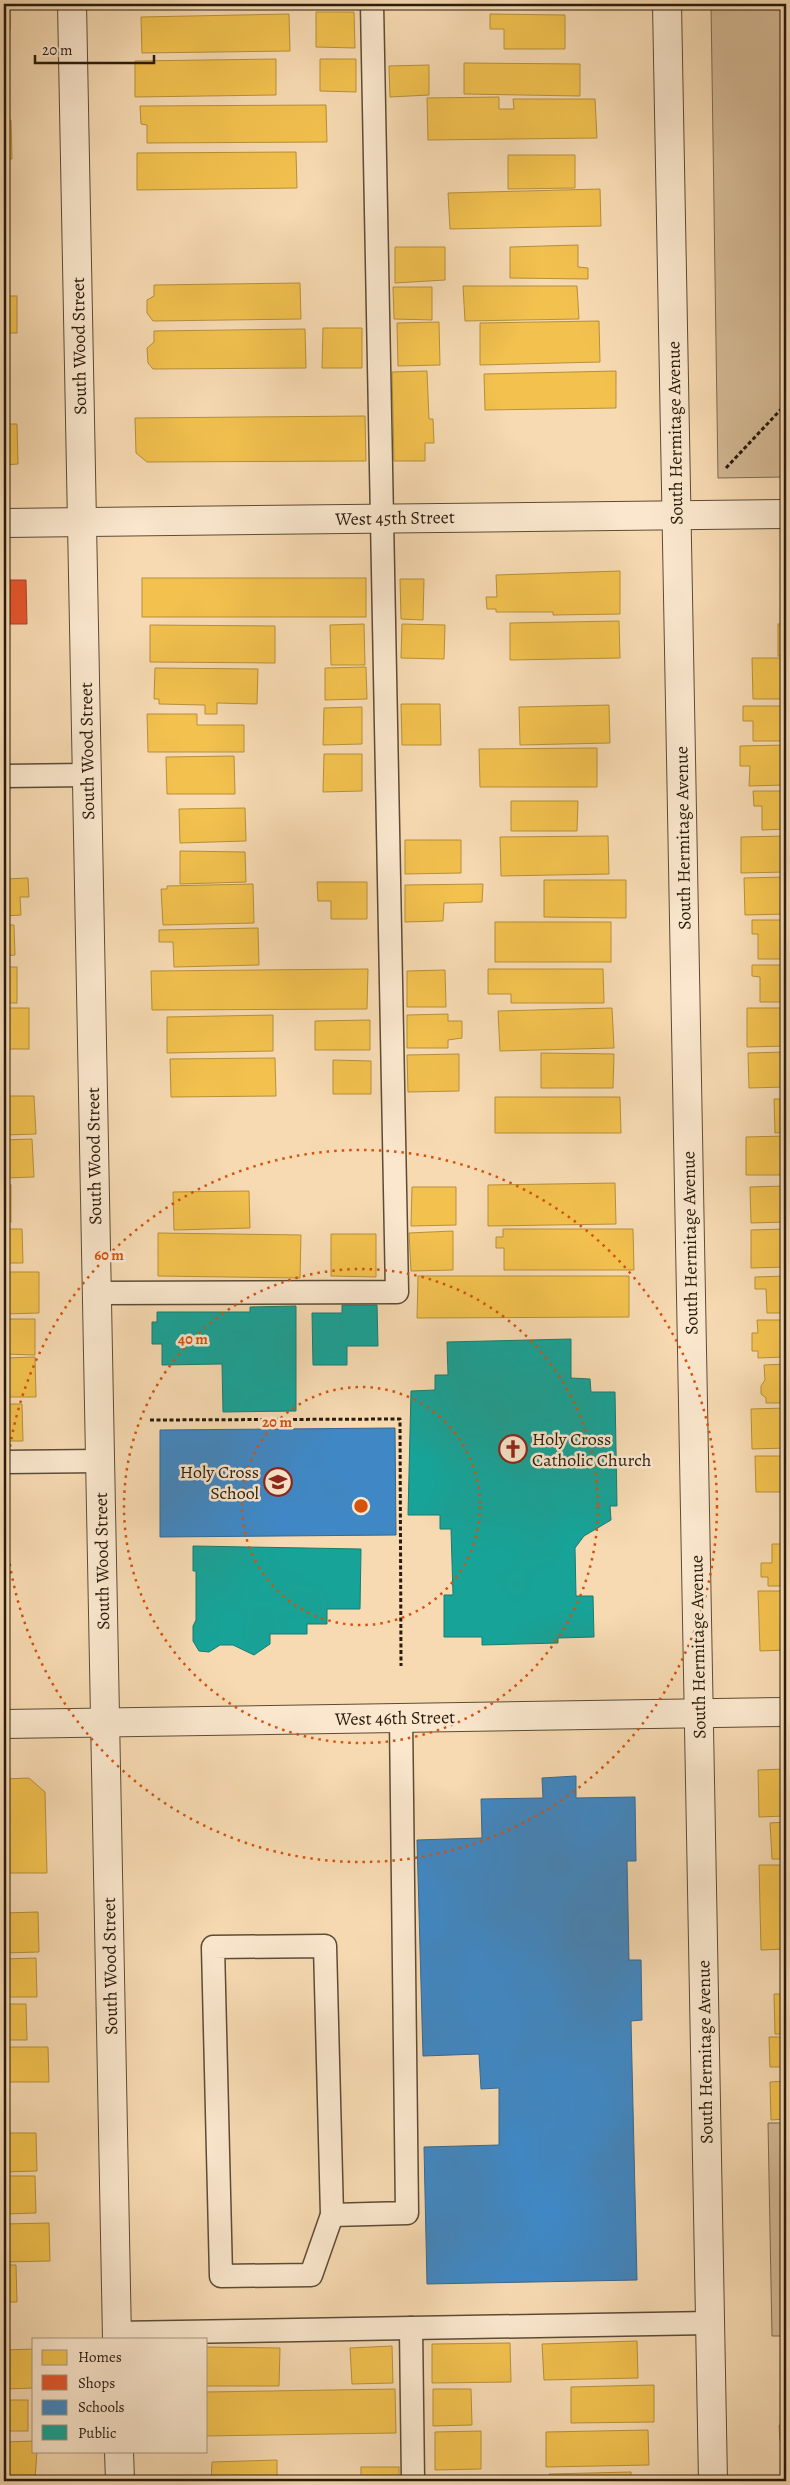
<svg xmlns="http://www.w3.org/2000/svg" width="790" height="2485" font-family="Alegreya,serif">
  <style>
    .green { fill: #d4ba96; stroke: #7e6b52 }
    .homes { fill: #f2c14e; stroke: #b6903a }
    .shops { fill: #e4572e; stroke: #ac4524 }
    .schools { fill: #3f88c5; stroke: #38688e }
    .public { fill: #17a398; stroke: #1c7a6e }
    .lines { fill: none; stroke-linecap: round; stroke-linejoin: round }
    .service-casing { stroke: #5c4c36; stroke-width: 25 }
    .minor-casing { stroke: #5c4c36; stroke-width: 30 }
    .path { stroke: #291c0d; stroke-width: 3; stroke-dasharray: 4 2.5; stroke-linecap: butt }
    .service { stroke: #fae7cd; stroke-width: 22 }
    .minor { stroke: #fae7cd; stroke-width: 28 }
    .ring { fill: none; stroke: #d5530c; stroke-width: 2.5; stroke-dasharray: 2.5 5 }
    .labels { text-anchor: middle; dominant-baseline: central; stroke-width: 5; stroke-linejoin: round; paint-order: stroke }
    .street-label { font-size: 18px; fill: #291c0d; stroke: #fae7cd }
    .poi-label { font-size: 18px; fill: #291c0d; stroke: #fae7cd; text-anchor: start }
    .centre { fill: #d5530c; stroke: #fae7cd; stroke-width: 2.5 }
    .ring-label { font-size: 15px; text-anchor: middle; font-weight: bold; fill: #d5530c; stroke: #fae7cd; stroke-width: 5; stroke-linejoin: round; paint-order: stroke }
  </style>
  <rect width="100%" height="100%" fill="#f7dab2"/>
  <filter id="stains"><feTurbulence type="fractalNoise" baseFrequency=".004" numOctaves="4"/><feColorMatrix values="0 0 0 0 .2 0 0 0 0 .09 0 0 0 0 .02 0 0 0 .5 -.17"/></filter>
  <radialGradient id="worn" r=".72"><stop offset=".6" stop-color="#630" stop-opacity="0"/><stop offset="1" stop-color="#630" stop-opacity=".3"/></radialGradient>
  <!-- green -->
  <g class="green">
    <path d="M711,4H786V477L718,478Z"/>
    <path d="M768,2123H786V2336H772Z"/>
  </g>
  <!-- homes -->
  <g class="homes">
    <rect x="4" y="4" width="6" height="25"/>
    <path d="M146,4H317V6L151,8Z"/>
    <path d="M390,4H427V9L390,8Z"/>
    <path d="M316,12H354L355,48L316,47Z"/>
    <path d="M289,14L290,51L142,53L141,17Z"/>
    <path d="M490,14L565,15V49H504V29H490Z"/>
    <path d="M276,59V95L135,97V61Z"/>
    <path d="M320,59H356V92L320,91Z"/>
    <path d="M464,63L580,64V96L464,94Z"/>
    <path d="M429,65V95L390,97L389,66Z"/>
    <path d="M499,97V109H514L513,99H595L597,138L428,140L427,98Z"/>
    <path d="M326,105L327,142L147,143V125L141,124L140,106Z"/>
    <path d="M11,120L12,159H4V121Z"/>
    <path d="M296,152L297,188L137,190V153Z"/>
    <path d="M508,155H575V188L508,189Z"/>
    <path d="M600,189L601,226L450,229L448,193Z"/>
    <path d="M4,207H6L7,245H4Z"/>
    <path d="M578,245V267L588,268V279L510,278V247Z"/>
    <path d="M395,247H445V280L395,283Z"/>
    <path d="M300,283L301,319L153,321L147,313V300L154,296V285Z"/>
    <path d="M463,286H577L579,319L465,321Z"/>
    <path d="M393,287H432V320L394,319Z"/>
    <rect x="4" y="296" width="13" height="37"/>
    <path d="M599,321L600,362L480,365V323Z"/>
    <path d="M439,322L440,365L398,366L397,323Z"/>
    <path d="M323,328H362V368H322Z"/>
    <path d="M305,329L306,368L153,369L148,363L147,348L154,342V331Z"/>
    <path d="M427,371L429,419H433L434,443H425V461H394L392,372Z"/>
    <path d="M616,371V408L485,410L484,374Z"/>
    <path d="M365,416L366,461L147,462L136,453L135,418Z"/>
    <path d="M4,424H17L18,464L4,465Z"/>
    <path d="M620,571V614L553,615V612H496V609H487L486,597H497L496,575Z"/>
    <rect x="142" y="578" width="224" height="39"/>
    <path d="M400,579H424L423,620L401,619Z"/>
    <path d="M619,621L620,658L510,660V623Z"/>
    <path d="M364,624L365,665H331L330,625Z"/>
    <path d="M402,624L445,625L444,659L401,658Z"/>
    <rect x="778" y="624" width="8" height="32"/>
    <path d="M150,625L275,626V663L150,662Z"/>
    <path d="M752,658H786V699H753Z"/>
    <path d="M366,667L367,699L325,700V668Z"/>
    <path d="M155,668L258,669L257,704L217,703V714H205V705L159,704V699H154Z"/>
    <path d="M401,704H440L441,745H402Z"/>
    <path d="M609,705L610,743L520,745L519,707Z"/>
    <path d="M743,706H786V741H753V721H743Z"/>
    <path d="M362,707V744L323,745L324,708Z"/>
    <path d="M147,714H197V725H244V752H148Z"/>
    <path d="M786,745V785L749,786L750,766H740V746Z"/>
    <path d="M597,748V787H480L479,749Z"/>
    <path d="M324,754H362V791L323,792Z"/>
    <path d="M234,756L235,794H167L166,757Z"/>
    <path d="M753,791H786V829L762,830V806H754Z"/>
    <path d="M511,801H578L577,831H511Z"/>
    <path d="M245,808L246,841L180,843L179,809Z"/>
    <path d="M608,836L609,874L501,876L500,837Z"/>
    <path d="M786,836V872L741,873V837Z"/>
    <path d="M405,840H461V873L405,874Z"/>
    <path d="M180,851L245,852L246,882L180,884Z"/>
    <path d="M786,877V914L745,915L744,878Z"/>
    <path d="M28,878L29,897H20L21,915L4,916V879Z"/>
    <path d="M544,880H626V918L544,917Z"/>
    <path d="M317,882H367V919H331V901H318Z"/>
    <path d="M253,884L254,923L163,925L161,889H167V886Z"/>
    <path d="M483,884L482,902L444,903L443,921L405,922V885Z"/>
    <path d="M752,920H786V959H758V934H752Z"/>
    <rect x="495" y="922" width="116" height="40"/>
    <path d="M4,925H14L15,955L4,956Z"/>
    <path d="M258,928L259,965L174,967L173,942H159V930Z"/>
    <path d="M752,965H786V1002H760V977L752,976Z"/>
    <rect x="4" y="967" width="13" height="36"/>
    <path d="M368,969L367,1009L152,1010L151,971Z"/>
    <path d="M488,969H603L604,1003H511V994H488Z"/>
    <path d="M445,970L446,1007H407V971Z"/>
    <rect x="4" y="1008" width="25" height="41"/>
    <path d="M612,1008L614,1048L500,1051L498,1011Z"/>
    <path d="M747,1008H786V1046L747,1047Z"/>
    <path d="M448,1014V1021H462V1038L448,1040V1048H407V1015Z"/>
    <path d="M273,1015V1051L167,1053V1017Z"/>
    <path d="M370,1020V1050H315V1021Z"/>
    <path d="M786,1052V1087L749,1088L748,1053Z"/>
    <path d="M541,1053L614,1054L613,1088H541Z"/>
    <path d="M459,1054V1091L408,1092L407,1055Z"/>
    <path d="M275,1058L276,1096L171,1097L170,1059Z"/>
    <path d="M333,1060L371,1061V1094H333Z"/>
    <path d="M4,1096H34L36,1134L4,1135Z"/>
    <path d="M495,1097H620L621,1133H495Z"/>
    <path d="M774,1099H786V1132L775,1133Z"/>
    <path d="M786,1136V1175H746V1137Z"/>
    <path d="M32,1139L34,1177L4,1178V1140Z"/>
    <path d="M615,1183L616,1224L488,1226V1185Z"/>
    <rect x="4" y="1185" width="7" height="37"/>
    <path d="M786,1186V1222L751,1223L750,1187Z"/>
    <path d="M412,1187H456V1225L411,1226Z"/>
    <path d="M249,1191L250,1228L174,1230L173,1192Z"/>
    <path d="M4,1229H22L23,1263H4Z"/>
    <path d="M503,1229H633L634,1270H504V1248H496V1237H503Z"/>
    <path d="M786,1229V1267L751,1268V1230Z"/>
    <path d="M453,1231V1270L411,1271L409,1233Z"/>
    <path d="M158,1233L301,1235L300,1278L158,1276Z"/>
    <path d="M331,1234H376V1277L331,1276Z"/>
    <path d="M4,1272H39V1313L4,1314Z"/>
    <path d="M418,1276H629V1317L417,1318Z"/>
    <path d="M786,1276V1313H767L766,1289H755V1277Z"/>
    <path d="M4,1319H35V1355L4,1354Z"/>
    <path d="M757,1320H786V1357L758,1358V1351H752V1333H758Z"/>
    <path d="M35,1357L36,1397H4V1358Z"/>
    <path d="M786,1364V1403H766V1398L761,1394V1386L765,1380L764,1365Z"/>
    <path d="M4,1404H22L23,1441H4Z"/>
    <path d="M786,1408V1448L752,1449L751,1409Z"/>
    <path d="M755,1456H786V1492H756Z"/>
    <path d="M772,1544H786V1586H768V1577H761V1563H772Z"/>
    <path d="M758,1591H786V1650L760,1651Z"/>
    <path d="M786,1769V1816L759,1817L758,1770Z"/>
    <path d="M29,1778L45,1792L47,1873H4V1779Z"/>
    <path d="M786,1822V1859H772L770,1823Z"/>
    <path d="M759,1865H786V1949L761,1950Z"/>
    <path d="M38,1912L39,1952L4,1953V1913Z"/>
    <path d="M36,1958L37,1997H4V1959Z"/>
    <path d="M774,1994H786V2034H775Z"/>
    <path d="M4,2004H26L27,2040H4Z"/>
    <path d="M769,2037H786V2074H781V2067H770Z"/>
    <path d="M4,2047H48L49,2082H4Z"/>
    <path d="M786,2081V2119L771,2120L770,2082Z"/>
    <path d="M4,2133H36L37,2171L4,2172Z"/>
    <path d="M4,2176H35L36,2213L4,2214Z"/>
    <path d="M49,2223L50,2261L4,2262V2224Z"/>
    <path d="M4,2265H16L17,2302H4Z"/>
    <path d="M637,2341L638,2378L544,2380L542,2344Z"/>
    <path d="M510,2343L511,2382L432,2383V2344Z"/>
    <path d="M392,2346L393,2383L352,2384L350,2348Z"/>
    <rect x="781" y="2346" width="5" height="12"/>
    <path d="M206,2347L280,2348L279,2386H206Z"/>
    <path d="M34,2349V2388L4,2389V2350Z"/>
    <path d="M654,2385V2422L571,2423V2387Z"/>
    <path d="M395,2389L396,2433L206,2436V2392Z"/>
    <path d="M433,2389H471L472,2425L433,2426Z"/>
    <rect x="4" y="2400" width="24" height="31"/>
    <path d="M779,2425H786V2441H780Z"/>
    <path d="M648,2430L649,2465L546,2467V2432Z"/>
    <path d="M481,2431V2469L435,2470V2432Z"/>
    <path d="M34,2441V2451H37L35,2480H4V2442Z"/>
    <path d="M277,2460V2481H211L212,2462Z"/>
    <rect x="361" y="2467" width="38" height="14"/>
    <path d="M631,2472V2481H549V2474Z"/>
    <rect x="435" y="2476" width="39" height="5"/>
  </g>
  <!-- shops -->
  <path class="shops" d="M4,576V580H26L27,624H4Z"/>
  <!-- schools -->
  <g class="schools">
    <path d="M395,1428L396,1535L160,1537V1430Z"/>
    <path d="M576,1776V1798L635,1797L636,1861H627L629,1960H641L642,2020L631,2021L637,2280L427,2284L424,2147L499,2145V2088L481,2089L479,2054L423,2056L417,1840L482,1838L481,1799L543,1798L542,1778Z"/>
  </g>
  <!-- public -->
  <g class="public">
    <path d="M342,1305H377L378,1346H347V1365H313L312,1313H342Z"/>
    <path d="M296,1306V1411L223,1412L222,1364L162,1365V1344H152V1322H157V1312H250V1307Z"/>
    <path d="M571,1339V1378L590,1379L591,1392H615L617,1506H610L611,1520L584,1536L575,1548L576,1596H593L594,1637L558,1638V1643L482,1645V1637H444V1595H453L451,1529H440V1515H408L411,1391L435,1390V1375H448L447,1342Z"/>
    <path d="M193,1546L361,1549L360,1609H327V1624H307V1634H270V1644L254,1655L233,1645H220L209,1652L199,1651L193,1641V1626L196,1620V1571H193Z"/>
  </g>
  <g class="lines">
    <defs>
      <g id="service">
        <path d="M4,776L87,775"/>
        <path d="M97,1293L397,1292L372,4"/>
        <path d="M4,1462L100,1461"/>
        <path d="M325,1946L332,2215L311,2275L221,2276L213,1947Z"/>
        <path d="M332,2215L407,2213L401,1718"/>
        <path d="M411,2328L413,2481"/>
        <path d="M117,2333L710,2323"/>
      </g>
      <g id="minor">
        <path d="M72,4L117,2339"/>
        <path d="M667,4L713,2481"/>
        <path d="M4,523L786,514"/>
        <path d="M4,1724L786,1712"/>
        <path d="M119,2451L120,2481"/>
      </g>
    </defs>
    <!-- service casing -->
    <use href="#service" class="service-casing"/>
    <!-- minor casing -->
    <use href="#minor" class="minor-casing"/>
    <!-- path -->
    <g class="path">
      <path d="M726,468L786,404"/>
      <path d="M150,1420L400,1419L401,1666"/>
    </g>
    <!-- service -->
    <use href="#service" class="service"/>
    <!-- minor -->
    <use href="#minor" class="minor"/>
  </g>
  <!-- distance rings -->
  <g class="ring">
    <circle cx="361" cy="1506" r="119"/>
    <circle cx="361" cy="1506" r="237"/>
    <circle cx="361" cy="1506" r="356"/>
  </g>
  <!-- icons -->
  <defs>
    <symbol id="church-ring" viewBox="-11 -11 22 22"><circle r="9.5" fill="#fae7cd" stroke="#8f2418" stroke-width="1.5"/><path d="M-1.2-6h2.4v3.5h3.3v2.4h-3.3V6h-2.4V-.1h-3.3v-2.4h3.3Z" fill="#8f2418"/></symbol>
    <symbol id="school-ring" viewBox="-11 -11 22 22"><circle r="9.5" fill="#fae7cd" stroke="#8f2418" stroke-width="1.5"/><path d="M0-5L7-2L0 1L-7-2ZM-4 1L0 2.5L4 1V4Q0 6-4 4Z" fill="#8f2418"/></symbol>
  </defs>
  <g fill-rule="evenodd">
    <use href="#church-ring" x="497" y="1433" width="32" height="32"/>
    <use href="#school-ring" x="262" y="1466" width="32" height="32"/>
  </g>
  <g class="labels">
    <!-- street labels -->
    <g class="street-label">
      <text transform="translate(79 346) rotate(-91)">South Wood Street</text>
      <text transform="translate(675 433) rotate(-91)">South Hermitage Avenue</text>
      <text transform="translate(395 518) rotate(-1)">West 45th Street</text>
      <text transform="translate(87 751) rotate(-91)">South Wood Street</text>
      <text transform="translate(683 838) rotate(-91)">South Hermitage Avenue</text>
      <text transform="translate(94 1156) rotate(-91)">South Wood Street</text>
      <text transform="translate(690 1243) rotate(-91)">South Hermitage Avenue</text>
      <text transform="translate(102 1561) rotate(-91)">South Wood Street</text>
      <text transform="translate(698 1647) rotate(-91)">South Hermitage Avenue</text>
      <text transform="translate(395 1718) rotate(-1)">West 46th Street</text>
      <text transform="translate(110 1966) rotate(-91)">South Wood Street</text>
      <text transform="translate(705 2052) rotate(-91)">South Hermitage Avenue</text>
    </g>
    <!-- poi labels -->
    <g class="poi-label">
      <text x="532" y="1439">Holy Cross<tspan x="532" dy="21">Catholic Church</tspan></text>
      <text x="259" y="1472" text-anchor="end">Holy Cross<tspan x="259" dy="21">School</tspan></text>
    </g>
  </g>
  <circle cx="361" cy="1506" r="8" class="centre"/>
  <g class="ring-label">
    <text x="109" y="1260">60 m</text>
    <text x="193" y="1344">40 m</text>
    <text x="277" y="1427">20 m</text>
  </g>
  <!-- margin -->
  <rect width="790" height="2485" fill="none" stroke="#f7dab2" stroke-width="20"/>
  <rect x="5" y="5" width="780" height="2475" fill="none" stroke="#291c0d" stroke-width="2.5"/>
  <rect x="10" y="10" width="770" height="2465" fill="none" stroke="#291c0d"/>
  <!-- legend -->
  <rect x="32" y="2338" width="175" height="115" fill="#fae7cd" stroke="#a69680"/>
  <rect x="42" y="2350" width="25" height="15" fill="#f2c14e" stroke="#a69680"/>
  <text x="78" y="2362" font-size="15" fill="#291c0d">Homes</text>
  <rect x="42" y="2375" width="25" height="15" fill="#e4572e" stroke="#a69680"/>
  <text x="78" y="2388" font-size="15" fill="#291c0d">Shops</text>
  <rect x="42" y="2400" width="25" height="15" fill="#3f88c5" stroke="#a69680"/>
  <text x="78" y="2412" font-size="15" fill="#291c0d">Schools</text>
  <rect x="42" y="2425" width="25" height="15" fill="#17a398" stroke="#a69680"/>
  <text x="78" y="2438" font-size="15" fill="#291c0d">Public</text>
  <!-- scale -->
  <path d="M35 55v8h119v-8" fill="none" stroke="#291c0d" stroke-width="2.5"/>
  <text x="42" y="55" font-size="15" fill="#291c0d" stroke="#fae7cd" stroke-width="4" paint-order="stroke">20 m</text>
  <rect width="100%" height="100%" filter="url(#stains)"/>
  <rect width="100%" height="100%" fill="url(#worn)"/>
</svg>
